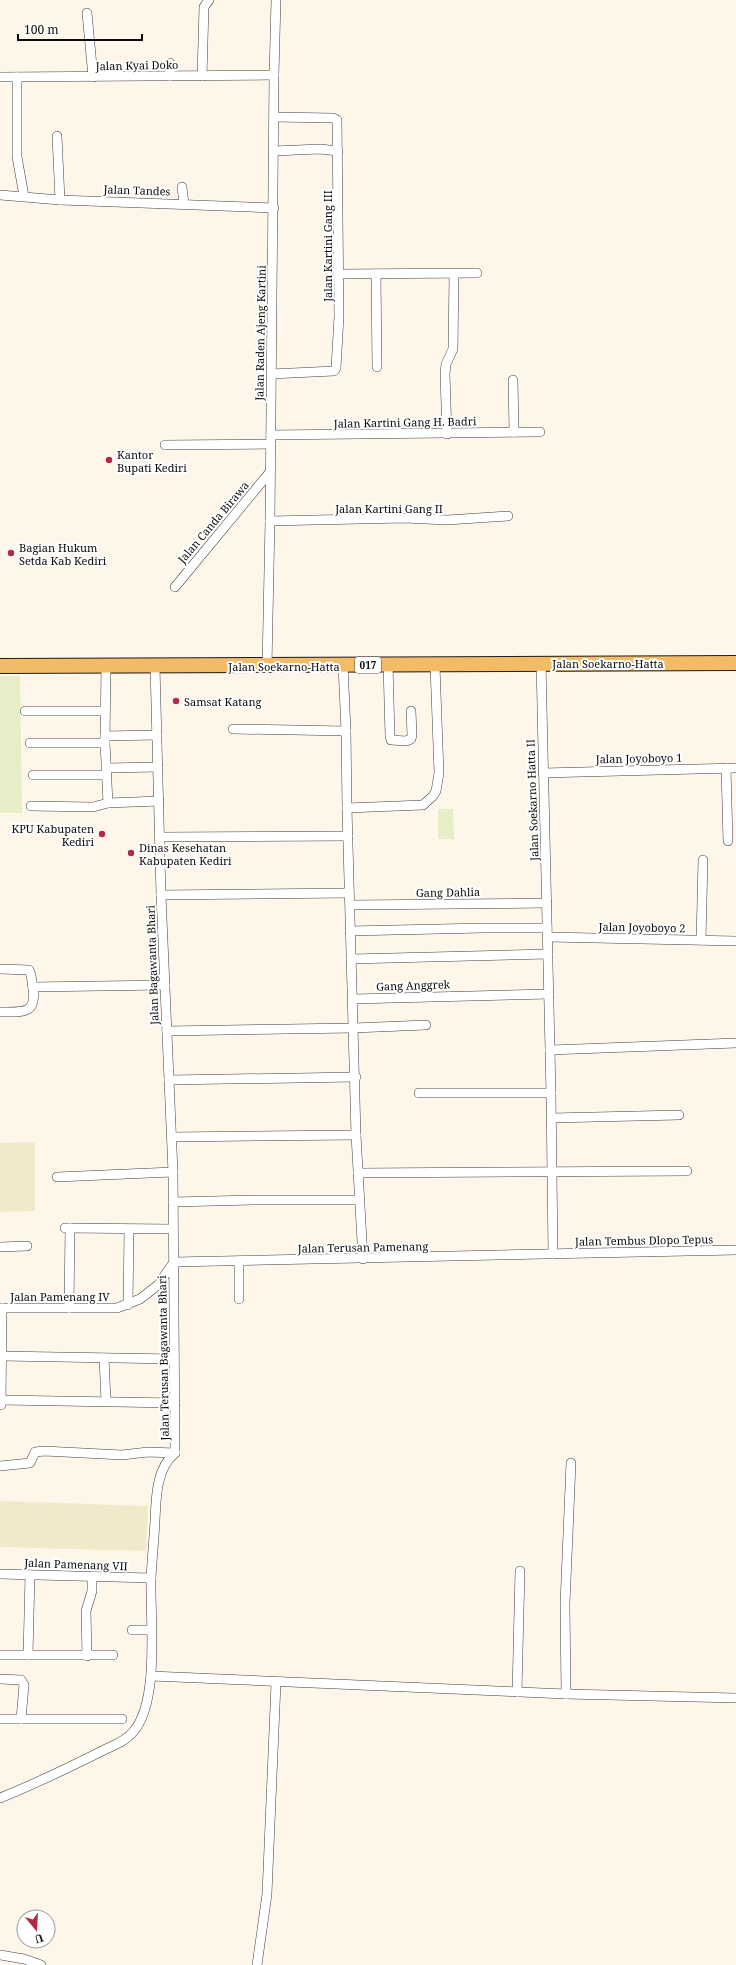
<svg xmlns="http://www.w3.org/2000/svg" width="736" height="1965" font-family="'Noto Serif',serif">
  <style>
    .farmland { fill: #f2e9cb }
    .pitch { fill: #e6eec7 }
    .lines { fill: none; stroke-linecap: round; stroke-linejoin: round }
    .street-casing { stroke: #3e3e3e; stroke-width: 10 }
    .primary-casing { stroke: #1c1c1c; stroke-width: 16 }
    .street { stroke: #fff; stroke-width: 9 }
    .primary { stroke: #f3bb65; stroke-width: 14 }
    .poi-dot { fill: #b42a45; stroke: #fff; stroke-width: 1.5 }
    .labels { text-anchor: middle; dominant-baseline: central; stroke-width: 4; stroke-linejoin: round; paint-order: stroke }
    .shield { fill: #fff; stroke: #545454; stroke-width: 1 }
    .shield-label { font-size: 10px; font-weight: bold; fill: #0b0b0b }
    .street-label { font-size: 11px; fill: #0b0b0b; stroke: #fff }
    .poi-label { font-size: 11px; fill: #0b0b0b; stroke: #fff; text-anchor: start }
  </style>
  <rect width="100%" height="100%" fill="#fef7e9"/>
  <!-- farmland -->
  <g class="farmland">
    <path d="M35,1142V1211L0,1212V1143Z"/>
    <path d="M0,1501L148,1506L146,1551L0,1547Z"/>
  </g>
  <!-- pitch -->
  <g class="pitch">
    <path d="M0,676H20L22,813H0Z"/>
    <path d="M438,809H453L454,839H438Z"/>
  </g>
  <g class="lines">
    <defs>
      <g id="street">
        <path d="M87,13L93,77"/>
        <path d="M170,76V63"/>
        <path d="M202,76L204,7L209,0"/>
        <path d="M0,77L274,75"/>
        <path d="M17,77V157L24,196"/>
        <path d="M57,136L60,200"/>
        <path d="M274,151L320,149L338,151"/>
        <path d="M182,187L184,204"/>
        <path d="M0,195L60,200L274,208"/>
        <path d="M339,274L477,273"/>
        <path d="M376,274L377,367"/>
        <path d="M271,374L334,371L336,368L339,316L337,120L333,118L275,117"/>
        <path d="M513,380L514,432"/>
        <path d="M447,434L445,374L446,364L453,349L454,274"/>
        <path d="M271,435L540,432"/>
        <path d="M165,445L271,444"/>
        <path d="M270,521L404,518L447,520L508,516"/>
        <path d="M175,587L270,472"/>
        <path d="M541,663L551,1093L553,1254"/>
        <path d="M343,665L346,731L347,808L356,1135L363,1259"/>
        <path d="M388,665L390,736L391,740L406,741L411,739L412,735L411,711"/>
        <path d="M106,666L105,743L108,803"/>
        <path d="M155,666L161,895L173,1172L175,1453"/>
        <path d="M267,666L270,521L274,75L276,0"/>
        <path d="M25,711H105"/>
        <path d="M233,729L346,731"/>
        <path d="M105,736L157,735"/>
        <path d="M30,743H105"/>
        <path d="M106,768L158,767"/>
        <path d="M726,768L728,841"/>
        <path d="M543,773L736,768"/>
        <path d="M33,775H106"/>
        <path d="M31,806L93,807L108,803L159,801"/>
        <path d="M347,808L423,805L433,796L436,791L439,773L435,666"/>
        <path d="M160,837L348,836"/>
        <path d="M161,895L349,893"/>
        <path d="M351,905L547,903"/>
        <path d="M350,931L483,928H547"/>
        <path d="M548,937L736,941"/>
        <path d="M701,940L703,860"/>
        <path d="M351,959L548,954"/>
        <path d="M0,969L29,970C32,975 32,983 33,989C37,1015 21,1012 0,1012"/>
        <path d="M33,987L165,985"/>
        <path d="M353,999L549,994"/>
        <path d="M167,1031L354,1028L426,1025"/>
        <path d="M550,1050L736,1043"/>
        <path d="M169,1080L356,1077"/>
        <path d="M419,1093H551"/>
        <path d="M552,1118L679,1115"/>
        <path d="M172,1137L356,1135"/>
        <path d="M358,1173L687,1171"/>
        <path d="M57,1177L173,1172"/>
        <path d="M173,1202L253,1200H359"/>
        <path d="M65,1228L173,1229"/>
        <path d="M0,1247L27,1246"/>
        <path d="M174,1262L736,1250"/>
        <path d="M239,1299V1261"/>
        <path d="M128,1305L129,1230"/>
        <path d="M0,1308H117L140,1299L158,1285L174,1262"/>
        <path d="M69,1308L70,1228"/>
        <path d="M1,1356L174,1359"/>
        <path d="M104,1358L106,1401"/>
        <path d="M1,1400L175,1403"/>
        <path d="M1,1405L2,1308"/>
        <path d="M0,1466L30,1463L35,1452L44,1451L122,1455L148,1452L175,1453"/>
        <path d="M0,1574L151,1578"/>
        <path d="M132,1630H151"/>
        <path d="M0,1655H113"/>
        <path d="M28,1655L30,1575"/>
        <path d="M87,1656L86,1611L92,1591V1577"/>
        <path d="M151,1676L566,1694L736,1698"/>
        <path d="M0,1679L21,1680L24,1685L21,1719H0"/>
        <path d="M517,1692L520,1571"/>
        <path d="M566,1694L565,1604L571,1463"/>
        <path d="M21,1719H122"/>
        <path d="M0,1798C35,1784 68,1768 102,1751C112,1746 126,1741 133,1732C160,1702 150,1619 151,1578C152,1559 154,1540 155,1521C156,1499 156,1468 175,1453"/>
        <path d="M0,1955L24,1959L41,1965"/>
        <path d="M257,1965L267,1894L276,1683"/>
      </g>
      <path id="primary" d="M0,666L736,663"/>
    </defs>
    <!-- street casing -->
    <use href="#street" class="street-casing"/>
    <!-- primary casing -->
    <use href="#primary" class="primary-casing"/>
    <!-- street -->
    <use href="#street" class="street"/>
    <!-- primary -->
    <use href="#primary" class="primary"/>
  </g>
  <!-- markers -->
  <g class="poi-dot">
    <circle cx="109" cy="460" r="4"/>
    <circle cx="11" cy="553" r="4"/>
    <circle cx="176" cy="701" r="4"/>
    <circle cx="102" cy="834" r="4"/>
    <circle cx="131" cy="853" r="4"/>
  </g>
  <g class="labels">
    <!-- shield labels -->
    <rect class="shield" x="355" y="657" width="26" height="16" rx="3"/>
    <g class="shield-label">
      <text x="368" y="665">017</text>
    </g>
    <!-- street labels -->
    <g class="street-label">
      <text transform="translate(137 65) rotate(-1)">Jalan Kyai Doko</text>
      <text transform="translate(137 190) rotate(2)">Jalan Tandes</text>
      <text transform="translate(327 246) rotate(-90)">Jalan Kartini Gang III</text>
      <text transform="translate(260 333) rotate(-89)">Jalan Raden Ajeng Kartini</text>
      <text transform="translate(405 422) rotate(-1)">Jalan Kartini Gang H. Badri</text>
      <text x="389" y="508">Jalan Kartini Gang II</text>
      <text transform="translate(213 522) rotate(-50)">Jalan Canda Birawa</text>
      <text x="608" y="663">Jalan Soekarno-Hatta</text>
      <text x="284" y="666">Jalan Soekarno-Hatta</text>
      <text transform="translate(639 758) rotate(-1)">Jalan Joyoboyo 1</text>
      <text transform="translate(532 800) rotate(-92)">Jalan Soekarno Hatta II</text>
      <text transform="translate(448 892) rotate(-1)">Gang Dahlia</text>
      <text transform="translate(642 927) rotate(1)">Jalan Joyoboyo 2</text>
      <text transform="translate(152 965) rotate(-92)">Jalan Bagawanta Bhari</text>
      <text transform="translate(413 985) rotate(-2)">Gang Anggrek</text>
      <text transform="translate(644 1240) rotate(-1)">Jalan Tembus Dlopo Tepus</text>
      <text transform="translate(363 1247) rotate(-1)">Jalan Terusan Pamenang</text>
      <text x="60" y="1296">Jalan Pamenang IV</text>
      <text transform="translate(163 1358) rotate(-91)">Jalan Terusan Bagawanta Bhari</text>
      <text transform="translate(76 1564) rotate(2)">Jalan Pamenang VII</text>
    </g>
    <!-- poi labels -->
    <g class="poi-label">
      <text x="117" y="454">Kantor<tspan x="117" dy="13">Bupati Kediri</tspan></text>
      <text x="19" y="547">Bagian Hukum<tspan x="19" dy="13">Setda Kab Kediri</tspan></text>
      <text x="184" y="701">Samsat Katang</text>
      <text x="94" y="828" text-anchor="end">KPU Kabupaten<tspan x="94" dy="13">Kediri</tspan></text>
      <text x="139" y="847">Dinas Kesehatan<tspan x="139" dy="13">Kabupaten Kediri</tspan></text>
    </g>
  </g>
  <!-- north arrow -->
  <g transform="translate(36 1929) rotate(162)"><circle r="19" fill="#ffffff" stroke="#9d9d9d"/>
  <path d="M0-3L7 15L0 10L-7 15Z" fill="#b42a45"/>
  <text y="-6" font-size="11" font-weight="bold" text-anchor="middle" fill="#0b0b0b">U</text>
  </g>
  <!-- scale -->
  <path d="M18 34v6h124v-6" fill="none" stroke="#0b0b0b" stroke-width="2"/>
  <text x="24" y="34" font-size="12" fill="#0b0b0b" stroke="#ffffff" stroke-width="3" paint-order="stroke">100 m</text>
</svg>
